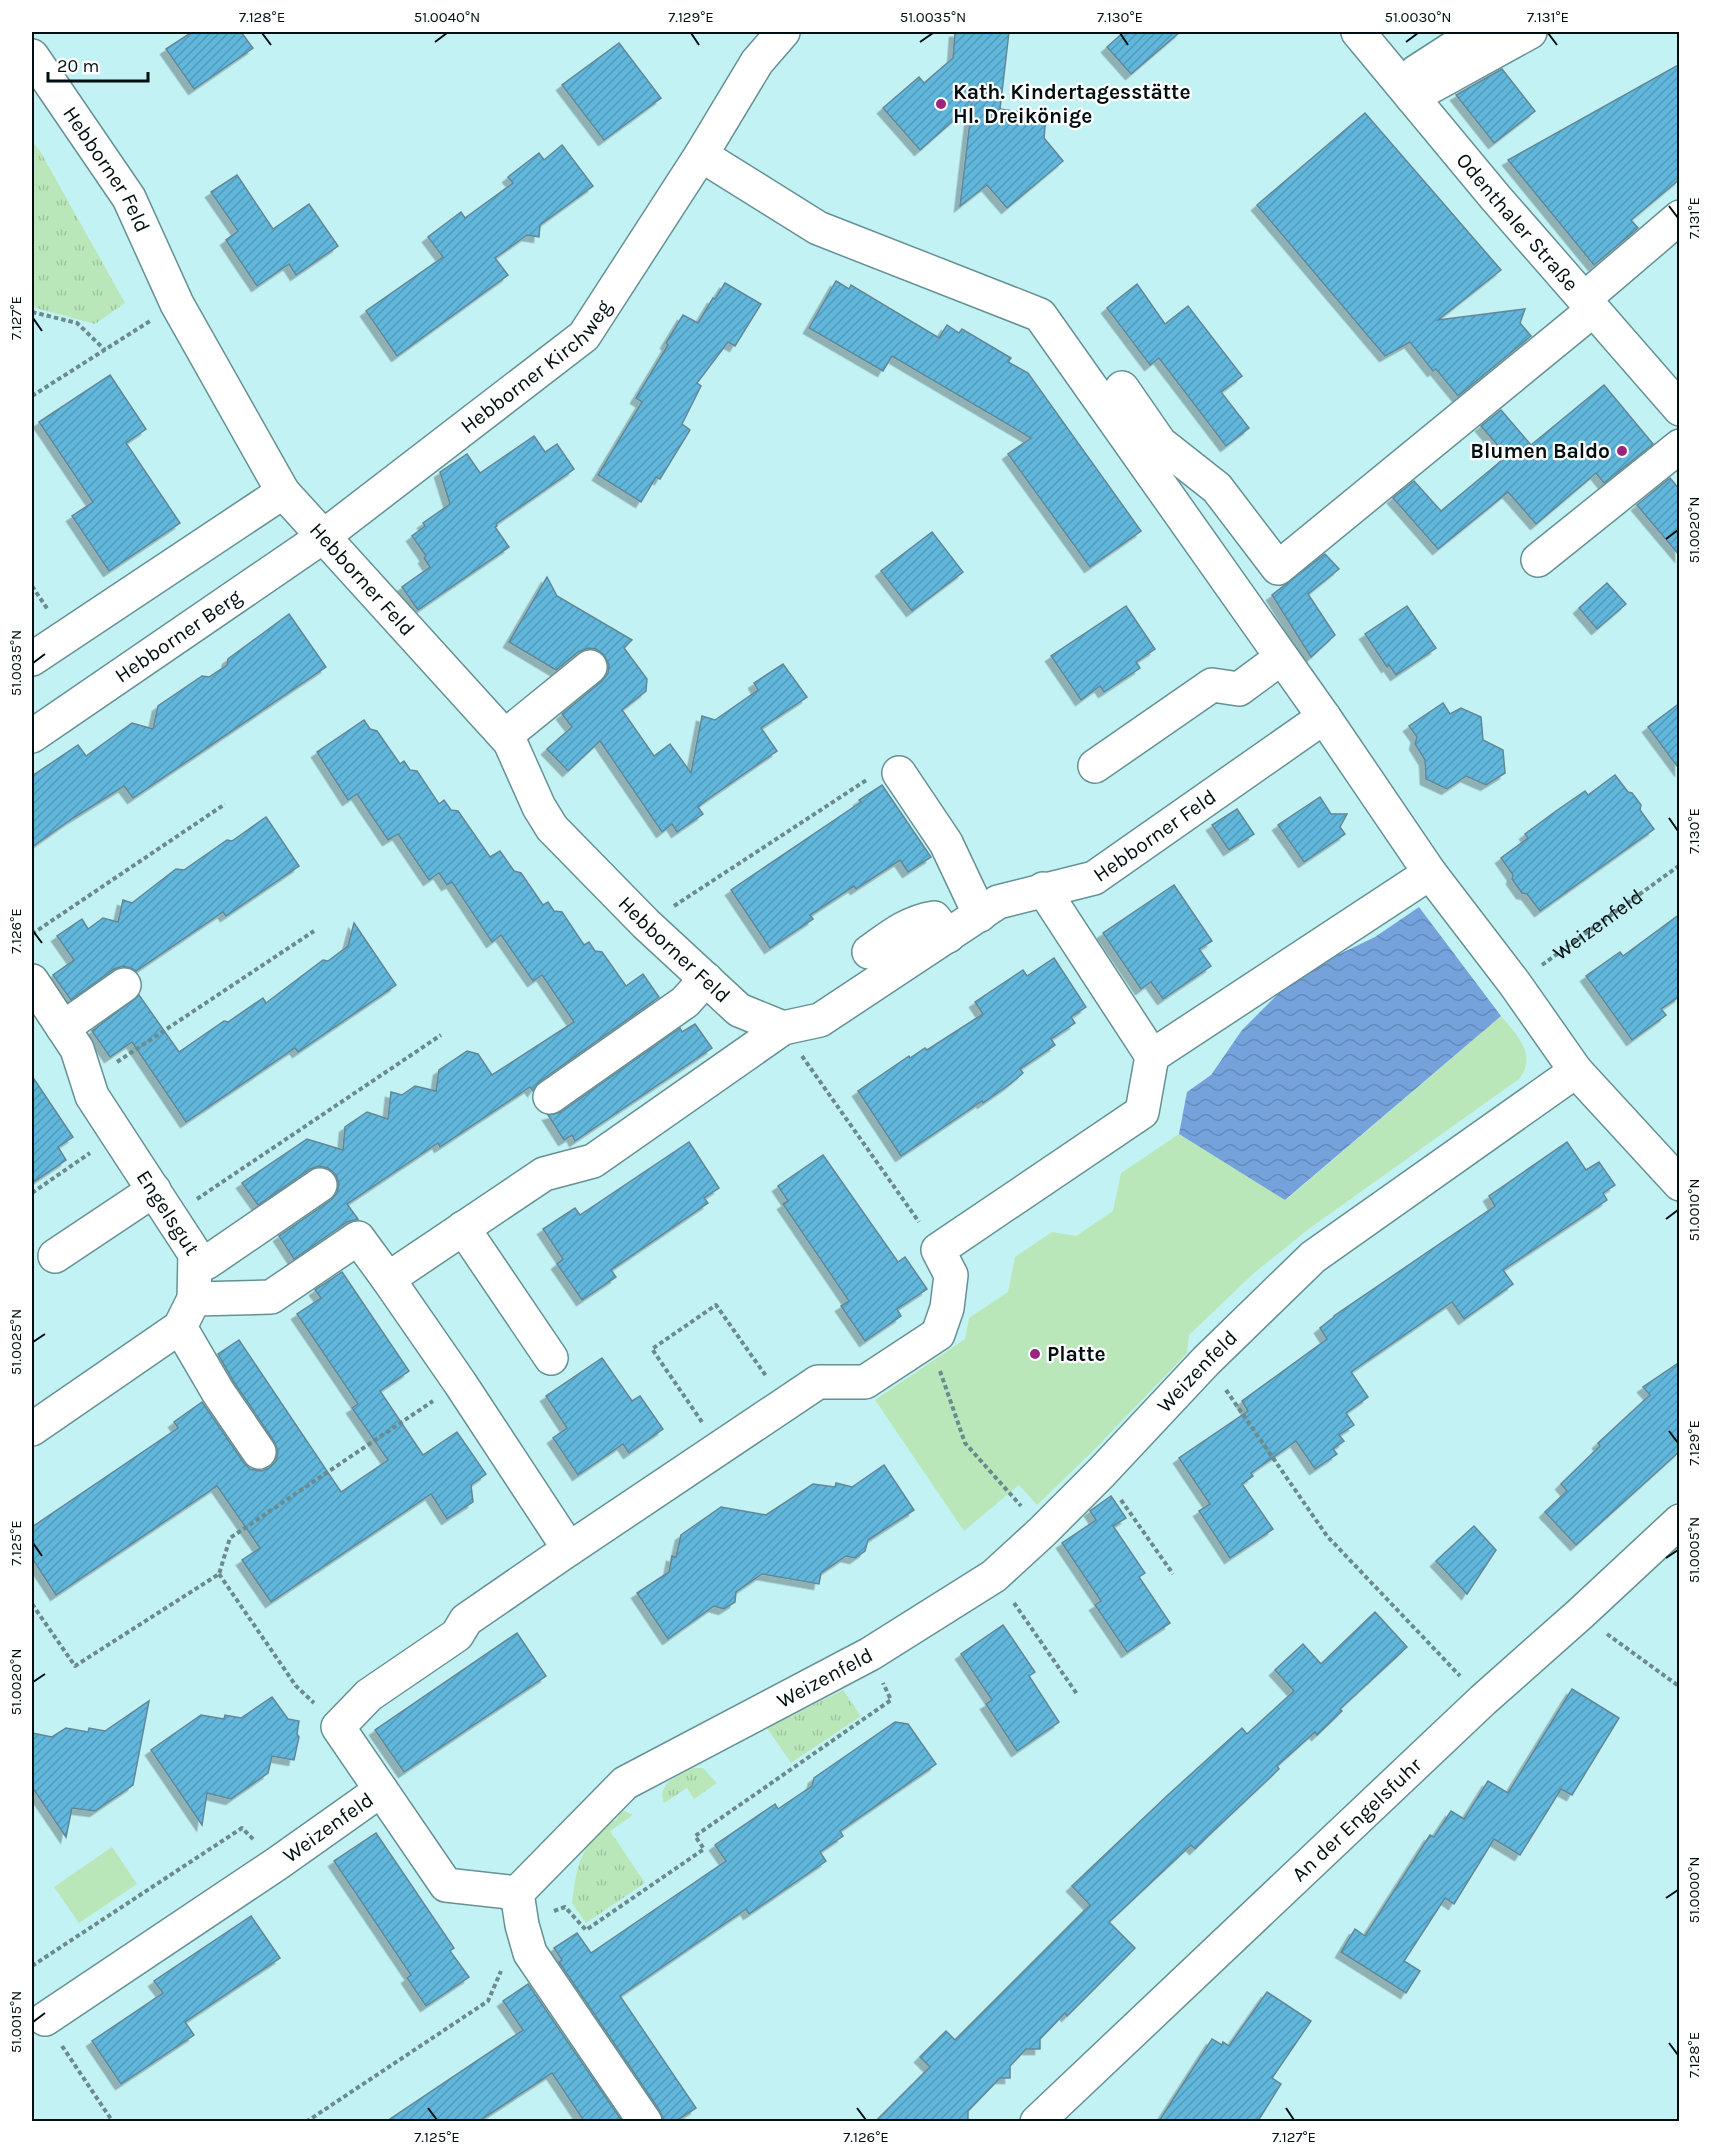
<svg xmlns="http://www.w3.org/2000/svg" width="1711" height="2153" font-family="Karla,sans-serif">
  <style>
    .grass { fill: url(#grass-tufts) }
    .park { fill: #bae7b9 }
    .water { fill: url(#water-waves) }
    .building { fill: url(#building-hatch); stroke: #638798; stroke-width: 1.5; filter: url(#shadow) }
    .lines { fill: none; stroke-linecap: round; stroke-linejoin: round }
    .minor-casing { stroke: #669194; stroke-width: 36 }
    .major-casing { stroke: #669194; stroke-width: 36 }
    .path { stroke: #6b8b8d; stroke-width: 4; stroke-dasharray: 4.5 3; stroke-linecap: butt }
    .minor { stroke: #fff; stroke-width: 33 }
    .major { stroke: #fff; stroke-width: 33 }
    .ticks { fill: none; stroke: #010f10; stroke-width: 2 }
    .poi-dot { fill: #9b247e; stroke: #fff; stroke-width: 2 }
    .labels { text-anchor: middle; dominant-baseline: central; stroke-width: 4.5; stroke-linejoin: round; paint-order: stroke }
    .poi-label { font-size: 21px; font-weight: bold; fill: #010f10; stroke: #fff; text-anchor: start }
    .street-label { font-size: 21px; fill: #010f10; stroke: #fff }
    .neatline { fill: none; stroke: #010f10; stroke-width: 2 }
    .ticks-label { font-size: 15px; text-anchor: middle; fill: #010f10 }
  </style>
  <defs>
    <pattern id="grass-tufts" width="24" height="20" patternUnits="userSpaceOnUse" patternTransform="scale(1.5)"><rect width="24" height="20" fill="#bae7b9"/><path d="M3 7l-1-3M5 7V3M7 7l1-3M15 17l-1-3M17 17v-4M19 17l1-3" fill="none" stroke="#9ec59e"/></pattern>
    <pattern id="water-waves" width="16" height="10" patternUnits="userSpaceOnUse" patternTransform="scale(1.5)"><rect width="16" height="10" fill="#76a2dc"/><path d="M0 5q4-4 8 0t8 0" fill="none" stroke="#648abc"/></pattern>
    <pattern id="building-hatch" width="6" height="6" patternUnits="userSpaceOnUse" patternTransform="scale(1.5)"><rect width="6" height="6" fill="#60b6db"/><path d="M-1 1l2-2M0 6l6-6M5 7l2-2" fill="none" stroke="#529bbb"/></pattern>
    <filter id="shadow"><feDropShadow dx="-5.5" dy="5.5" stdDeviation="0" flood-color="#0004"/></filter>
  </defs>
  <rect width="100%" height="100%" fill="#c3f2f4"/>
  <!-- grass -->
  <g class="grass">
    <path d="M32,141L40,151L125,303L95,324L32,307Z"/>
    <path d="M843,1690L861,1716L791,1763L767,1728Z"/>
    <path d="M693,1768H703L717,1783L694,1799L687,1788L664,1803C656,1783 678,1776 693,1768Z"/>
    <path d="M624,1811L633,1815L610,1831L645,1883L586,1923L572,1903C577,1864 580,1849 609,1820L616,1821L620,1812Z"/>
  </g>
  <!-- park -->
  <g class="park">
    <path d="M1501,1016C1517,1035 1538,1055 1519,1079L1310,1228L1254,1273L1189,1335L1187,1353L1093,1451L1037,1505L1019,1485L964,1531L875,1400L965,1339L969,1318L1008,1292L1015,1257L1052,1232L1076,1236L1113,1211L1121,1173L1179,1134L1286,1200Z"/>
    <path d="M112,1847L137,1884L79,1923L54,1887Z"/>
  </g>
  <!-- water -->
  <path class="water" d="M1419,907L1501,1016L1285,1200L1179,1134L1187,1092L1211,1075L1242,1030L1280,992L1325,961L1375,937Z"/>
  <!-- building -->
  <g class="building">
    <path d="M192,32H241L253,48L194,89L166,49Z"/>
    <path d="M955,32H1009L1000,109L1046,116L1044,138L1063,161L1007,208L987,185L960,206L972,104L920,150L883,108L919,77L924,83L953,58Z"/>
    <path d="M1124,32H1180L1131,74L1107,47Z"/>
    <path d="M619,43L661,98L604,140L562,85Z"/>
    <path d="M1680,64V179L1631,220L1638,228L1594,265L1508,160Z"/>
    <path d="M1502,69L1535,111L1494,143L1456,95Z"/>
    <path d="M1365,113L1501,270L1438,320L1525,309L1520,323L1531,336L1458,396L1436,369L1433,371L1410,342L1385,356L1257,205Z"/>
    <path d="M562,145L593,186L540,225L539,237L527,235L495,258L508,275L397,356L366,311L443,257L428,237L461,212L465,218L513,183L508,177L539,153L544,160Z"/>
    <path d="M237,175L273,229L309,204L338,246L296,275L289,264L257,286L226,240L238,231L211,192Z"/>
    <path d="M836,281L849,289L851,285L939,338L947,325L959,333L962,329L1011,358L1008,362L1028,373L1141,531L1090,567L1008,454L1031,438L892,356L883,371L809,328Z"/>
    <path d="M725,283L761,304L735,346L728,342L697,383L701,386L682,424L690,430L660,479L656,477L641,502L598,475L642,402L636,398L668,345L666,343L683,315L698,323L713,298L715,299Z"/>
    <path d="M1137,284L1165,324L1188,306L1242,376L1221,392L1249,428L1226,446L1159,358L1150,365L1107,308Z"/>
    <path d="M110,375L146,429L126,443L180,523L109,571L72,516L93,502L39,422Z"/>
    <path d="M1604,385L1653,444L1604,483L1596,473L1536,524L1508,492L1438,549L1393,498L1414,481L1441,511L1507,456L1481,426L1501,410L1531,445Z"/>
    <path d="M534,436L545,452L557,444L574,469L496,524L497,526L495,527L509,547L418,610L402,587L430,567L424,558L426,556L412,536L425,526L423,523L450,504L440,472L467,454L480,473Z"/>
    <path d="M1670,478L1680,490V556L1637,505Z"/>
    <path d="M932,532L963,572L912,611L881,571Z"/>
    <path d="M1325,554L1339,569L1308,594L1335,635L1311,657L1272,595Z"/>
    <path d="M547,577L557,596L632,640L624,648L647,679L646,691L622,710L654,756L670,744L691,773L702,716L715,720L758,690L754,683L783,664L807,697L761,728L777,751L708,799L698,807L703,814L677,832L672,824L662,832L600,741L568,771L547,749L572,727L562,714L602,681L608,673L609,665L604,655L596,649L588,648L578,652L556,670L509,642Z"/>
    <path d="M1607,583L1626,604L1597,629L1579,608Z"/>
    <path d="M1126,606L1155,649L1136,662L1140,668L1104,692L1100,686L1081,700L1051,656Z"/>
    <path d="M1407,606L1436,648L1396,675L1389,665L1387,667L1365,634Z"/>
    <path d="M289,614L326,667L133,798L124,786L73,818L32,847V776L78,745L86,756L132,723L153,729L158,706L202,676L209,677L227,665L228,659Z"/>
    <path d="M1443,703L1450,714L1461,708L1481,717L1483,740L1503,750L1505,773L1486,785L1466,776L1447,789L1426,779L1425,760L1415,744L1417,737L1409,726Z"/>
    <path d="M1680,703V770L1648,727Z"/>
    <path d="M364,720L370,729L377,731L400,764L404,761L410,770L417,771L439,804L444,800L451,810L458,811L490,857L500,851L514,871L521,873L543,905L548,902L554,911L562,912L584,945L589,942L595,951L602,952L626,986L643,974L659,997L539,1082L533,1091L530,1087L440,1147L438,1143L347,1204L358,1219L347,1222L294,1259L279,1236L331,1200L337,1193L339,1184L336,1175L328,1168L319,1166L310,1169L258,1205L242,1183L307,1139L343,1150L345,1127L367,1112L388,1119L391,1092L402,1095L415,1086L436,1091L439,1070L467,1051L478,1054L492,1075L574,1022L542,975L533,981L501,935L492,942L452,882L447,885L439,873L429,880L398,834L388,840L357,794L348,800L317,752Z"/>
    <path d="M1615,775L1628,792L1632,793L1641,805L1640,810L1654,829L1540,911L1527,894L1522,893L1512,879L1513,875L1501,858L1528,838L1525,834L1556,811L1585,791L1588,795Z"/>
    <path d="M882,785L931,857L908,872L900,860L856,889L854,886L810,915L813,919L770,948L731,890L861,802L859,800Z"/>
    <path d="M1320,797L1331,814H1347L1340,827L1345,834L1304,862L1278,825Z"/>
    <path d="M1237,809L1254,834L1229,850L1212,825Z"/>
    <path d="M266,817L299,866L226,916L223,912L136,971L131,968L123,966L114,969L71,1000L53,975L74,960L57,936L82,919L88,929L103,918L118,922L123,900L132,903L176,869L184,870L227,840L232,841Z"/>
    <path d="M1174,885L1212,941L1199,949L1211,966L1163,999L1151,982L1141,989L1103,933Z"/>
    <path d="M1680,914V996L1661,1009L1666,1015L1632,1040L1586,976L1620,952L1623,956Z"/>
    <path d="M354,923L396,985L298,1052L295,1048L186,1122L132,1042L110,1057L92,1031L139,995L179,1052L224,1021L228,1022L263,998L266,1003L323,960L328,961L348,946Z"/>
    <path d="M1054,958L1086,1007L1071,1017L1075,1023L1051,1039L1055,1045L1020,1069L1023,1073L1010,1084L983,1103L982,1101L901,1156L858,1091L909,1056L910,1058L925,1048L927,1050L983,1014L975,1002L1023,970L1027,976Z"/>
    <path d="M695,1024L712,1048L575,1141L572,1135L564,1140L548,1115L561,1112L680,1028L682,1032Z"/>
    <path d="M32,1076L73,1137L58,1147L66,1160L32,1183Z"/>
    <path d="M689,1142L719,1188L704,1198L708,1203L611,1270L616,1277L582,1300L557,1264L563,1259L543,1229L575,1208L580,1215Z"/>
    <path d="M1567,1142L1586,1170L1599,1162L1615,1185L1603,1193L1607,1200L1503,1270L1513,1284L1464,1319L1452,1302L1351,1372L1368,1397L1346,1413L1354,1425L1339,1435L1344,1441L1333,1449L1337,1454L1315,1469L1296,1441L1251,1473L1253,1476L1242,1484L1273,1529L1230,1558L1199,1511L1210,1504L1179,1458L1248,1411L1242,1401L1327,1339L1320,1328L1334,1317V1316L1495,1206L1489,1196Z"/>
    <path d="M823,1155L898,1262L905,1257L927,1289L897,1309L901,1316L865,1341L841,1306L849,1301L783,1204L788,1201L778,1186Z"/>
    <path d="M342,1272L409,1371L380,1391L423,1455L457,1432L486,1474L471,1485L473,1502L447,1519L431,1494L271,1602L242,1560L260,1548L217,1486L56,1595L32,1558V1527L178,1428L174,1422L202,1402L244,1463L250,1469L261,1471L269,1468L276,1461L278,1451L274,1441L234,1382L218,1354L239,1340L341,1492L388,1460L352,1408L358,1404L297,1314L321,1298L315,1290Z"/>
    <path d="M602,1358L632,1401L640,1396L663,1429L629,1453L623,1444L578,1475L553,1438L567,1428L546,1396Z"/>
    <path d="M1680,1362V1451L1576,1545L1545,1512L1567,1491L1561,1484L1600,1446L1598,1443L1650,1395L1643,1387Z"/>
    <path d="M884,1465L914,1510L868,1540L865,1551L855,1558L846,1556L821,1573L819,1584L762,1574L736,1592L735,1602L724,1609L714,1606L668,1639L637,1593L669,1572L672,1556L676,1557L681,1535L721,1507L766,1515L813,1484L835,1487L836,1483L852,1487Z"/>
    <path d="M1111,1496L1126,1518L1113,1526L1145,1573L1139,1577L1170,1623L1127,1652L1095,1605L1101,1601L1062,1543L1096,1520L1090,1511Z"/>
    <path d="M1474,1526L1496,1550L1467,1594L1436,1561Z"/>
    <path d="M1375,1612L1407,1647L1340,1709L1342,1711L1317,1735L1315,1732L1277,1766L1279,1769L1207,1837L1195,1849L1191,1845L1109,1922L1135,1948L1067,2016L1065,2013L1040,2039V2049H1026L1010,2066V2078H1000L968,2111V2121H876L930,2067L920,2057L946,2031L955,2040L1090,1905L1072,1886L1168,1795L1242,1728L1247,1734L1294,1691L1275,1670L1303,1644L1321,1664Z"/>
    <path d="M1003,1625L1035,1672L1029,1676L1059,1722L1017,1751L986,1704L992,1700L961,1654Z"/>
    <path d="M517,1633L546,1676L404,1772L375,1730Z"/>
    <path d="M1572,1689L1619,1718L1572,1795L1561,1789L1520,1855L1494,1839L1454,1904L1445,1898L1404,1961L1420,1971L1406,1993L1341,1952L1355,1929L1365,1936L1430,1835L1434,1837L1451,1811L1464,1819L1488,1781L1508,1793Z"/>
    <path d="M272,1697L288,1719L299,1721L297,1734L299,1737L294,1760L272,1756L268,1773L231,1799L207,1793L202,1825L151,1750L201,1715L224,1719L225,1715L241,1718Z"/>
    <path d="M149,1701L133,1785L95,1811L72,1808L66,1837L32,1787V1733L52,1737L66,1728L88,1732L89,1728L105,1731Z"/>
    <path d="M895,1722L908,1724L936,1764L840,1831L843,1836L820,1852L826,1861L749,1914L746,1909L620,1996L696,2108L676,2121H664L660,2111L559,1962L562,1960L554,1948L577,1933L591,1953L726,1861L715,1845L775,1804L778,1809L812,1786L814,1778Z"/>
    <path d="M376,1833L454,1948L450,1951L469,1977L426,2006L407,1978L411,1975L334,1861Z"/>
    <path d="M251,1916L280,1958L185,2022L194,2035L121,2084L92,2041L163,1993L154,1981Z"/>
    <path d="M528,1984L622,2121H584L552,2073L479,2121H387L523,2030L503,2001Z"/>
    <path d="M1267,1992L1311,2021L1272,2078L1281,2084L1258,2121H1159L1212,2039L1222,2045L1223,2042L1229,2046Z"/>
  </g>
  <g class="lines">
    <defs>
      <g id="minor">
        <path id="s2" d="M32,56L129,198L177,304L283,492L510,742L539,807L552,828L646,924L739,1010L783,1028"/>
        <path d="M1416,72L1478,32"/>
        <path d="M1412,97L1530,32"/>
        <path d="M701,155L818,228L1040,315L1324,717L1430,873L1515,984L1576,1071"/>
        <path d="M1584,299L1680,217"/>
        <path d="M1122,388L1160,443L1217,488L1278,568L1593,310"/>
        <path d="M1538,560L1680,446"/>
        <path d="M32,659L283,492"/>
        <path id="s3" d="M32,736L324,536L584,336L701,155L757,62L783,32"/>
        <path d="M505,736L590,667"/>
        <path d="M1095,766L1212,685L1239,689L1281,658"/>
        <path d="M899,773L946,843L980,915"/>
        <path d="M1043,889L1152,1056"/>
        <path d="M869,952C890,937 908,922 934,918L948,936"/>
        <path id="s4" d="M32,981L77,1049L92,1096L195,1254L194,1299L180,1327L32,1429"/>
        <path d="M63,1028L124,985"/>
        <path d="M550,1097L685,1002L706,979"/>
        <path d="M463,1228L551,1358"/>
        <path d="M55,1256L154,1190"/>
        <path d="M195,1263H206L320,1185"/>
        <path d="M388,1279L460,1383L569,1549L466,1620L457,1635L369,1695L338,1727L446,1885L517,1893"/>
        <path id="s5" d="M194,1299L271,1297L358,1238L388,1279L544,1174L593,1161L783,1028L820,1020L998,902L1094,878L1324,717"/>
        <path d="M180,1327L218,1392L259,1452"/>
        <path d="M569,1549L818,1382H865L938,1334L947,1308L951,1275L938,1250L1142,1112L1152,1056L1430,873"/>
        <path id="s6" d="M517,1893L625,1783L870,1654L994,1576L1043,1531L1101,1473L1206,1361L1313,1257L1576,1071L1680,1184"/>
        <path d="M517,1893L522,1925L530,1953L645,2122"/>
        <path id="s7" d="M45,2019L278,1863L381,1790"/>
        <path id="s8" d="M1037,2122L1483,1700L1580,1614L1680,1521"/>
      </g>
      <g id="major">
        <path id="s9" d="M1358,32L1495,197L1680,409"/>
      </g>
    </defs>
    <!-- minor casing -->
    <use href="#minor" class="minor-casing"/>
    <!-- major casing -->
    <use href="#major" class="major-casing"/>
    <!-- path -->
    <g class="path">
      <path d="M32,312L77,323L105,350"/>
      <path d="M32,396L150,321"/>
      <path d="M32,586L48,610"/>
      <path d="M674,906L868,779"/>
      <path d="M32,934L225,804"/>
      <path id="s1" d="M1542,965L1680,865"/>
      <path d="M802,1056L919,1222"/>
      <path d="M117,1062L314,931"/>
      <path d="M32,1193L90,1153"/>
      <path d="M197,1199L441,1035"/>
      <path d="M940,1371L965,1443L1021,1506"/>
      <path d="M1226,1390L1327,1536L1460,1676"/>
      <path d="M702,1422L652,1349L716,1305L766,1376"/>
      <path d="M1121,1500L1173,1574"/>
      <path d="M219,1574L296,1686L314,1703"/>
      <path d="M1014,1603L1077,1694"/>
      <path d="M32,1604L75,1666L219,1574L230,1538L433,1401"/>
      <path d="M1607,1634L1680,1687"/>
      <path d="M554,1911L565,1907L586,1930L704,1849L695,1836L891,1700L883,1683"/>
      <path d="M32,1966L242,1828L254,1840"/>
      <path d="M62,2046L113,2122"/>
      <path d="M306,2122L488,2001L501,1971"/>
    </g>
    <!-- minor -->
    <use href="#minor" class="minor"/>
    <!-- major -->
    <use href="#major" class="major"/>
  </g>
  <!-- ticks -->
  <path class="ticks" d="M262,33L271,45M691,33L699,45M1120,33L1128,45M1548,33L1557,45M435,42L447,33M920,42L933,33M1406,42L1418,33M1669,206L1678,218M33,318L42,331M1666,539L1678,530M33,663L45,654M1669,818L1678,831M33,931L42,943M1666,1219L1678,1210M33,1342L45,1334M1669,1431L1678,1443M33,1543L42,1556M1666,1558L1678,1550M33,1682L45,1674M1666,1898L1678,1890M33,2022L45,2013M1669,2043L1678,2055M428,2108L437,2120M857,2108L866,2120M1286,2108L1294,2120"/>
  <!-- markers -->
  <g class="poi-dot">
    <circle cx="941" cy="104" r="6"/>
    <circle cx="1622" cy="451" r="6"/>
    <circle cx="1035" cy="1354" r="6"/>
  </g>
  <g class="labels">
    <!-- poi labels -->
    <g class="poi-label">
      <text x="953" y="92">Kath. Kindertagesstätte<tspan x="953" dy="24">Hl. Dreikönige</tspan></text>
      <text x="1610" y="451" text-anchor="end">Blumen Baldo</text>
      <text x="1047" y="1354">Platte</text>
    </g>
    <!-- street labels -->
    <g class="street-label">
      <text stroke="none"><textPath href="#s2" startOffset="136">Hebborner Feld</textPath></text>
      <text stroke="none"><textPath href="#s9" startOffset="248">Odenthaler Straße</textPath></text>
      <text stroke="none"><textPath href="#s3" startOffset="626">Hebborner Kirchweg</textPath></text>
      <text stroke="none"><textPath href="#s2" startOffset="622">Hebborner Feld</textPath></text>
      <text stroke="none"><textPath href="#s3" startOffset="177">Hebborner Berg</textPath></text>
      <text stroke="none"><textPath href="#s5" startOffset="1128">Hebborner Feld</textPath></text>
      <text stroke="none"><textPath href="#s1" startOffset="69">Weizenfeld</textPath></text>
      <text stroke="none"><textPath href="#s2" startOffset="1110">Hebborner Feld</textPath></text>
      <text stroke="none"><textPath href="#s4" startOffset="270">Engelsgut</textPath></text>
      <text stroke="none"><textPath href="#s6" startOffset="866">Weizenfeld</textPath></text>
      <text stroke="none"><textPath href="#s6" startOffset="380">Weizenfeld</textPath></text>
      <text stroke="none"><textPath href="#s8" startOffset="440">An der Engelsfuhr</textPath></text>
      <text stroke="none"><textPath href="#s7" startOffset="342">Weizenfeld</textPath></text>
    </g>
  </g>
  <!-- border -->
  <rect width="1711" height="2153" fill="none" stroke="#ffffff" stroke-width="66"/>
  <!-- scale -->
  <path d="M48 72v9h100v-9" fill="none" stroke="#010f10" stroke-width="3"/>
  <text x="57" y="72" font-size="18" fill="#010f10" stroke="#ffffff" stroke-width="4.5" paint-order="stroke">20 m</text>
  <rect x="33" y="33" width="1645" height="2087" class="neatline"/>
  <g class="ticks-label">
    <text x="262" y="22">7.128°E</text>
    <text x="447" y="22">51.0040°N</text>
    <text x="691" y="22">7.129°E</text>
    <text x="933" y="22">51.0035°N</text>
    <text x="1120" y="22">7.130°E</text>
    <text x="1418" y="22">51.0030°N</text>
    <text x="1548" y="22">7.131°E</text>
    <text transform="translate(1694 218) rotate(-90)" y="5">7.131°E</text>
    <text transform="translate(16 318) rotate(-90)" y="5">7.127°E</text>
    <text transform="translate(1694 530) rotate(-90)" y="5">51.0020°N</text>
    <text transform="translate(16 663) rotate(-90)" y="5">51.0035°N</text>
    <text transform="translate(1694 831) rotate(-90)" y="5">7.130°E</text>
    <text transform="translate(16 931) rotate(-90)" y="5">7.126°E</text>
    <text transform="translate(1694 1210) rotate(-90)" y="5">51.0010°N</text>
    <text transform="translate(16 1342) rotate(-90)" y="5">51.0025°N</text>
    <text transform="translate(1694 1443) rotate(-90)" y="5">7.129°E</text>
    <text transform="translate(16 1543) rotate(-90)" y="5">7.125°E</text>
    <text transform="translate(1694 1550) rotate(-90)" y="5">51.0005°N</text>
    <text transform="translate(16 1682) rotate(-90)" y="5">51.0020°N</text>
    <text transform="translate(1694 1890) rotate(-90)" y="5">51.0000°N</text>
    <text transform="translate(16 2022) rotate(-90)" y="5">51.0015°N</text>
    <text transform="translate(1694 2055) rotate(-90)" y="5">7.128°E</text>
    <text x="437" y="2142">7.125°E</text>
    <text x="866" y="2142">7.126°E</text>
    <text x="1294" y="2142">7.127°E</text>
  </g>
</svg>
